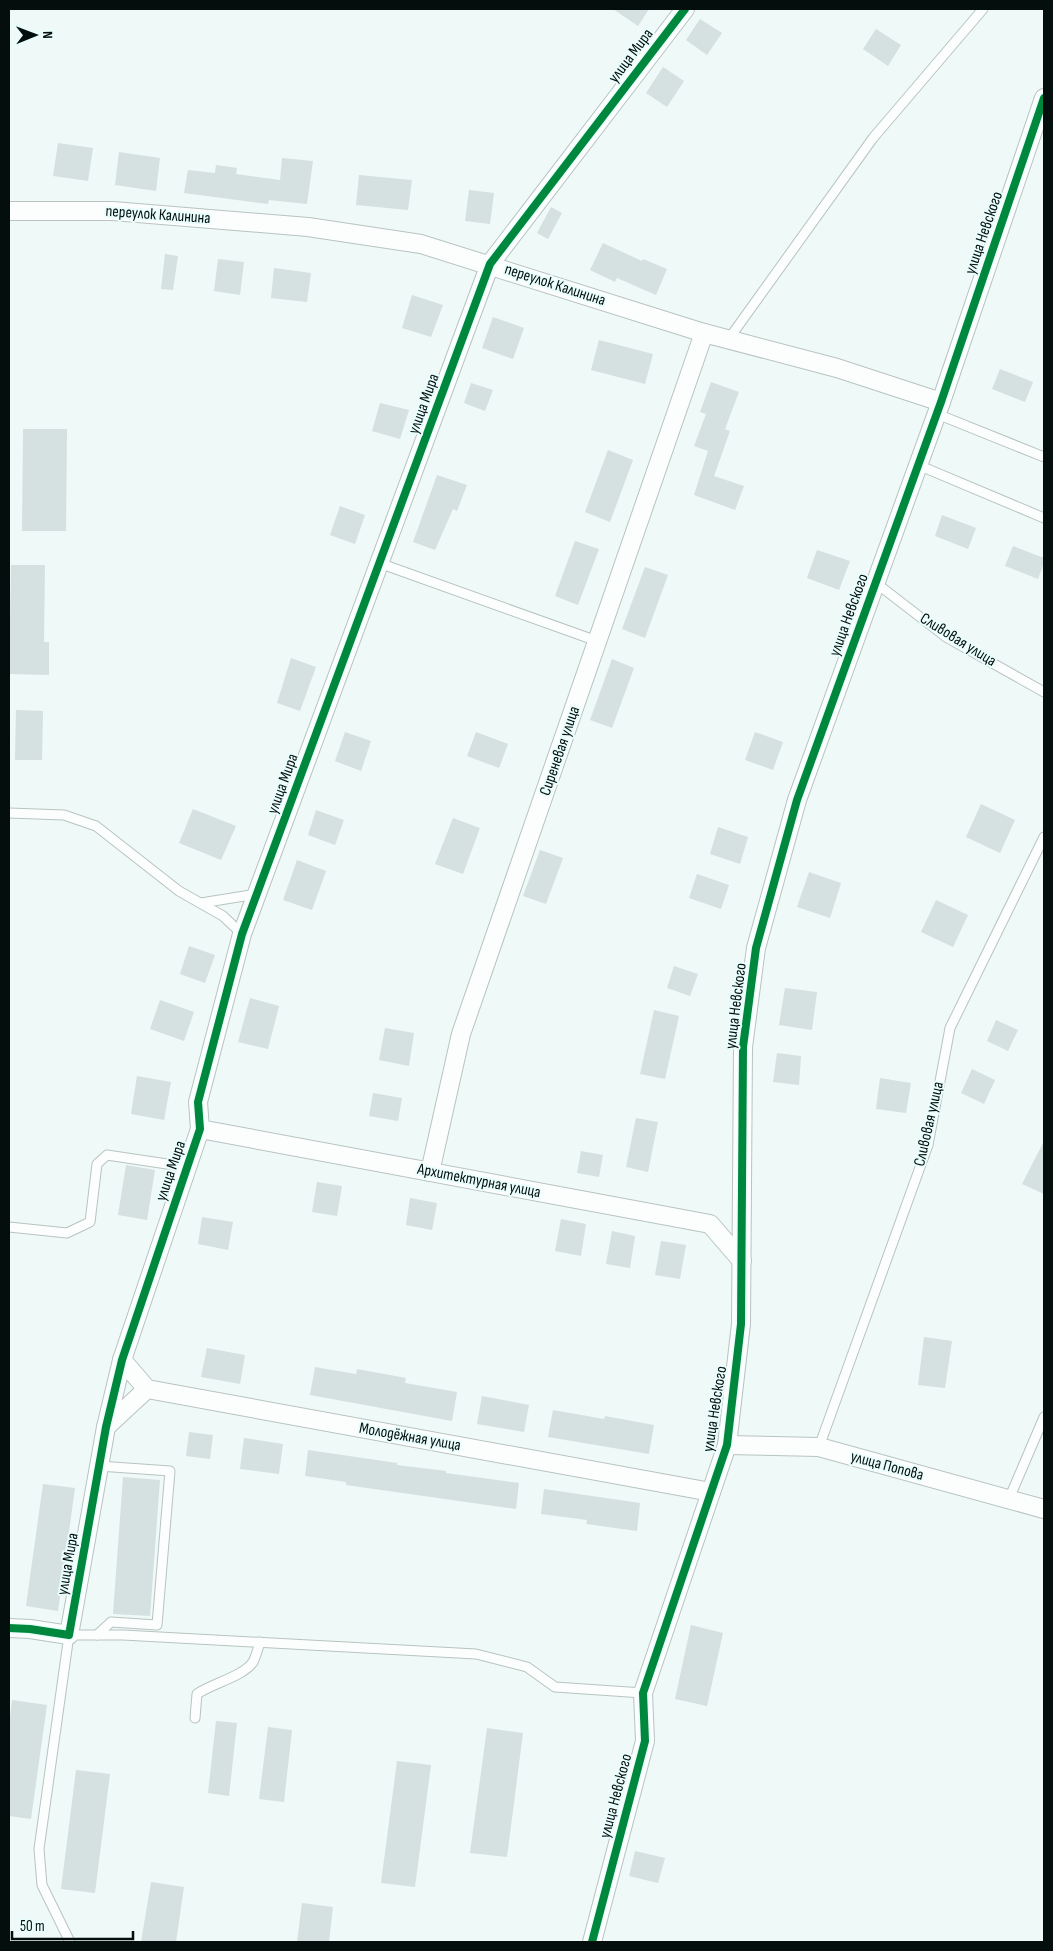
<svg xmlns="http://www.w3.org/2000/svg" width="1053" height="1951" font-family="'Sofia Sans Condensed',sans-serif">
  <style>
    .building { fill: #d5e0e1 }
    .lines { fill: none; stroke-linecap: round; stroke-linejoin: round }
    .lane-casing { stroke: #b8c3c2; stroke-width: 11 }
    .street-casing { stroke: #b8c3c2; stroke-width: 20 }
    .lane { stroke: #fcfefe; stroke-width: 9 }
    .street { stroke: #fcfefe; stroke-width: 18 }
    .cycleway-casing { stroke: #e9fefc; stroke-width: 11 }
    .cycleway { stroke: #00873e; stroke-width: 8 }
    .labels { text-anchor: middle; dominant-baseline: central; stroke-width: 4; stroke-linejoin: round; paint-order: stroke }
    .street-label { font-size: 16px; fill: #030e0d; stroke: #e9fefc }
  </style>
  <rect width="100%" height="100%" fill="#eef9f8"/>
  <!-- building -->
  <g class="building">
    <path d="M613,9H649L638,26Z"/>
    <path d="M700,19L722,33L707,55L686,40Z"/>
    <path d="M876,29L901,45L888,66L863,49Z"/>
    <path d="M663,67L684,81L667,107L646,93Z"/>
    <path d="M58,143L93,148L88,181L53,176Z"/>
    <path d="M119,152L160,158L156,191L115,185Z"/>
    <path d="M282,158L313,161L307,204L269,200L268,204L184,193L188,170L215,173L216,165L237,168L236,174L280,180Z"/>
    <path d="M359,175L412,180L408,210L356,205Z"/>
    <path d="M469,190L494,193L490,224L465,221Z"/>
    <path d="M551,207L562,213L548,239L537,233Z"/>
    <path d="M603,243L642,261L643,259L667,269L656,295L617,278L615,282L590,270Z"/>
    <path d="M165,254L178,256L173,290L161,289Z"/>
    <path d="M218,259L244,262L240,295L214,291Z"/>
    <path d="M274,268L311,273L307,302L271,298Z"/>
    <path d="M412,295L443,305L431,337L402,328Z"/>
    <path d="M493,317L524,328L513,359L482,348Z"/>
    <path d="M599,340L653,354L645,384L591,370Z"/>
    <path d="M1000,369L1033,382L1025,402L992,389Z"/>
    <path d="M711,382L739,392L725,429L730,431L714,476L744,486L735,510L694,495L708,451L694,446L706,414L700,412Z"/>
    <path d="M471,383L493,390L485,411L464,403Z"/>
    <path d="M380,403L409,410L400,439L372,431Z"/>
    <path d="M23,429H67L66,531H22Z"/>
    <path d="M608,450L633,460L610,522L585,512Z"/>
    <path d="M437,475L467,485L457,511L453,509L435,550L413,542Z"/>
    <path d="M340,506L365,515L355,544L330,535Z"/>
    <path d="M942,515L976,528L968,549L935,536Z"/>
    <path d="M575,541L599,549L578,605L555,596Z"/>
    <path d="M1013,546L1044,558V563L1038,579L1005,566Z"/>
    <path d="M817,550L850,561L839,590L807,578Z"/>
    <path d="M11,565H45L44,642H49V675L9,674Z"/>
    <path d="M645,567L668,575L645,638L622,629Z"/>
    <path d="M291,658L316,667L300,711L277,703Z"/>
    <path d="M612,659L634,668L612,728L590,720Z"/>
    <path d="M16,710L43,711L42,760H15Z"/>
    <path d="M345,732L371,741L361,771L335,761Z"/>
    <path d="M476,732L508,744L499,768L467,756Z"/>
    <path d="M755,732L783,742L773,770L745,760Z"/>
    <path d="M981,804L1015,820L1000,853L966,837Z"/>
    <path d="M193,809L236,826L221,860L179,843Z"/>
    <path d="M316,810L344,820L335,845L308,835Z"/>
    <path d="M453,818L480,828L463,874L435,864Z"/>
    <path d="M718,827L748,837L740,864L710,854Z"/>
    <path d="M540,850L563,858L546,904L523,896Z"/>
    <path d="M297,860L326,871L312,910L283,900Z"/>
    <path d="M809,872L841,883L830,918L797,907Z"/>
    <path d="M697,874L729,885L721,909L689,898Z"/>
    <path d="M936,900L968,915L953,947L921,932Z"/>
    <path d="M189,946L215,955L205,983L180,974Z"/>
    <path d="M674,966L698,974L690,996L667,988Z"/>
    <path d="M785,988L817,992L812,1030L779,1025Z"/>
    <path d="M250,998L279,1006L268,1049L238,1042Z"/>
    <path d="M160,1000L194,1012L184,1041L150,1029Z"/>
    <path d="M654,1010L679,1016L665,1079L640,1074Z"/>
    <path d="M996,1020L1018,1030L1008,1051L987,1041Z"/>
    <path d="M385,1028L414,1033L409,1066L379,1060Z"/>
    <path d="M777,1053L801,1056L799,1085L773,1082Z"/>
    <path d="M972,1069L995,1080L984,1104L961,1093Z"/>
    <path d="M137,1076L171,1082L164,1120L131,1114Z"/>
    <path d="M880,1078L911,1083L906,1113L876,1109Z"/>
    <path d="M373,1093L402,1098L398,1121L369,1116Z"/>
    <path d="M636,1118L658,1122L648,1172L626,1167Z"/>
    <path d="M1044,1141V1194L1022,1184Z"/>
    <path d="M581,1151L603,1155L599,1177L577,1173Z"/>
    <path d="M126,1165L155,1170L147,1220L118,1215Z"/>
    <path d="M317,1182L342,1186L337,1216L312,1212Z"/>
    <path d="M410,1198L437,1203L432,1230L406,1225Z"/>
    <path d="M202,1217L233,1222L228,1250L198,1244Z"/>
    <path d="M561,1219L586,1224L581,1256L555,1251Z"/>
    <path d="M612,1231L635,1236L630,1268L606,1264Z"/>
    <path d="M661,1241L686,1245L680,1279L655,1275Z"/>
    <path d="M924,1337L952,1341L945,1388L918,1385Z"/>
    <path d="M207,1348L245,1355L240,1384L201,1377Z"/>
    <path d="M315,1367L356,1374L357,1369L406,1378L405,1383L457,1392L452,1421L310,1395Z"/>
    <path d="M482,1396L529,1405L524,1432L477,1424Z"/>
    <path d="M553,1410L604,1419L605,1416L654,1425L649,1454L548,1437Z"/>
    <path d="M189,1432L213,1435L210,1459L186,1456Z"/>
    <path d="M244,1438L283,1444L279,1474L240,1469Z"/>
    <path d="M308,1450L397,1463V1465L446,1471V1473L519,1483L516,1509L346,1485V1482L305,1476Z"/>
    <path d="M123,1477L160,1480L150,1616L113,1614Z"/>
    <path d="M43,1484L75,1488L58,1611L26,1606Z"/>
    <path d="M544,1489L640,1503L637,1531L586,1524L587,1520L541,1514Z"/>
    <path d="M691,1625L723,1633L707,1706L675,1699Z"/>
    <path d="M12,1700L47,1705L31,1819L9,1816V1727Z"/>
    <path d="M216,1721L237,1723L229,1796L208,1793Z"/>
    <path d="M268,1727L292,1730L284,1802L259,1799Z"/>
    <path d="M487,1728L523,1733L507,1857L470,1853Z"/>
    <path d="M397,1761L431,1765L415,1887L381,1883Z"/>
    <path d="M76,1770L110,1774L95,1893L61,1889Z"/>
    <path d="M635,1851L665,1858L658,1883L629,1876Z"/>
    <path d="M151,1882L184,1887L176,1942H141Z"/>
    <path d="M302,1903L333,1907L329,1942H297Z"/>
  </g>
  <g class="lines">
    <defs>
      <g id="lane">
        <path d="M728,340L873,138L983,9"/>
        <path d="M937,414L1044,457"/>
        <path d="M918,465L1044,518"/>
        <path d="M379,563L597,641"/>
        <path d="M876,583L946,637L1044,692"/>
        <path d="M9,813L64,815L96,826L179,891L223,916L242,934"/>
        <path d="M201,903L257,894"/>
        <path d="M9,1227L67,1233L90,1222L97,1164L107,1155L187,1167"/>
        <path d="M819,1447L928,1145L950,1028L1044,837"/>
        <path d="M1009,1499L1044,1417"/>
        <path d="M97,1635L111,1622L157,1625L170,1471L99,1466"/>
        <path d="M195,1718L197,1694C211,1684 244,1676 253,1662C256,1656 258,1649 260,1642"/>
        <path d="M70,1942L42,1885L39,1849L69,1635H123L476,1654L527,1667L555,1687L643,1693"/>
      </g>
      <g id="street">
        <path d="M9,211H113L308,227L421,244L704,333L837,368L941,402"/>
        <path d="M200,1129L710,1224L742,1261"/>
        <path d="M430,1172L461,1034L704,333"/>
        <path d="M122,1360L147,1389L711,1492"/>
        <path d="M106,1427L147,1389"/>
        <path d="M727,1445L819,1447L1044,1509"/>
        <path d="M9,1628L30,1629L69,1635L106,1427L122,1360L200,1129L198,1102L242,934L490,264L685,9"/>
        <path d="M592,1942L645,1741L643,1693L727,1445L741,1324L743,1047L756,948L797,800L941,402L1044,98"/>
      </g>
    </defs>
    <!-- lane casing -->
    <use href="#lane" class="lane-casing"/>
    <!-- street casing -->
    <use href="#street" class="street-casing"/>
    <!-- lane -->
    <use href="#lane" class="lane"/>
    <!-- street -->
    <use href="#street" class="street"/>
    <defs>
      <g id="cycleway">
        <path d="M9,1628L30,1629L69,1635L106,1427L122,1360L200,1129L198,1102L242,934L490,264L685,9"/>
        <path d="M592,1942L645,1741L643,1693L727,1445L741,1324L743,1047L756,948L797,800L941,402L1044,98"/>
      </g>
    </defs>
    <!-- cycleway casing -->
    <use href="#cycleway" class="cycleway-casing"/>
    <!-- cycleway -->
    <use href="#cycleway" class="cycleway"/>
  </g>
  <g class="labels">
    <!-- street labels -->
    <g class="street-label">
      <text transform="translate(631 56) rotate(-53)">улица Мира</text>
      <text transform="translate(158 215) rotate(4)">переулок Калинина</text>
      <text transform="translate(984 233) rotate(-71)">улица Невского</text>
      <text transform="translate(555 285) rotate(18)">переулок Калинина</text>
      <text transform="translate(424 404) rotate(-70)">улица Мира</text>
      <text transform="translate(849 615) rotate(-70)">улица Невского</text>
      <text transform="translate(958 640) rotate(32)">Сливовая улица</text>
      <text transform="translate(560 751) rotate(-71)">Сиреневая улица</text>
      <text transform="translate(283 784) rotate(-70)">улица Мира</text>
      <text transform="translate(736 1006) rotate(-83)">улица Невского</text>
      <text transform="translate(929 1124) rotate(-77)">Сливовая улица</text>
      <text transform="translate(171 1171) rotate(-71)">улица Мира</text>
      <text transform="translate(479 1181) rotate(11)">Архитектурная улица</text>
      <text transform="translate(715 1409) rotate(-81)">улица Невского</text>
      <text transform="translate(410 1437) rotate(10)">Молодёжная улица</text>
      <text transform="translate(887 1466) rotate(15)">улица Попова</text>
      <text transform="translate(68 1564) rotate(-80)">улица Мира</text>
      <text transform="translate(616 1796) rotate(-75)">улица Невского</text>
    </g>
  </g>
  <!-- border -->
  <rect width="1053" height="1951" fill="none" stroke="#030e0d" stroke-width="20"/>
  <!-- north arrow -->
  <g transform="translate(35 35) rotate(89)" stroke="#e9fefc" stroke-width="4" paint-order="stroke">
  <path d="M0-4L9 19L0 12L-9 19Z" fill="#030e0d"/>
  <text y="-8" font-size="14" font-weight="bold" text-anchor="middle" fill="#030e0d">N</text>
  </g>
  <!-- scale -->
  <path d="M12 1931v8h121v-8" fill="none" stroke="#030e0d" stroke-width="2.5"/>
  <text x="20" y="1931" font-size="15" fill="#030e0d" stroke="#e9fefc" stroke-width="4" paint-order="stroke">50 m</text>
</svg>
